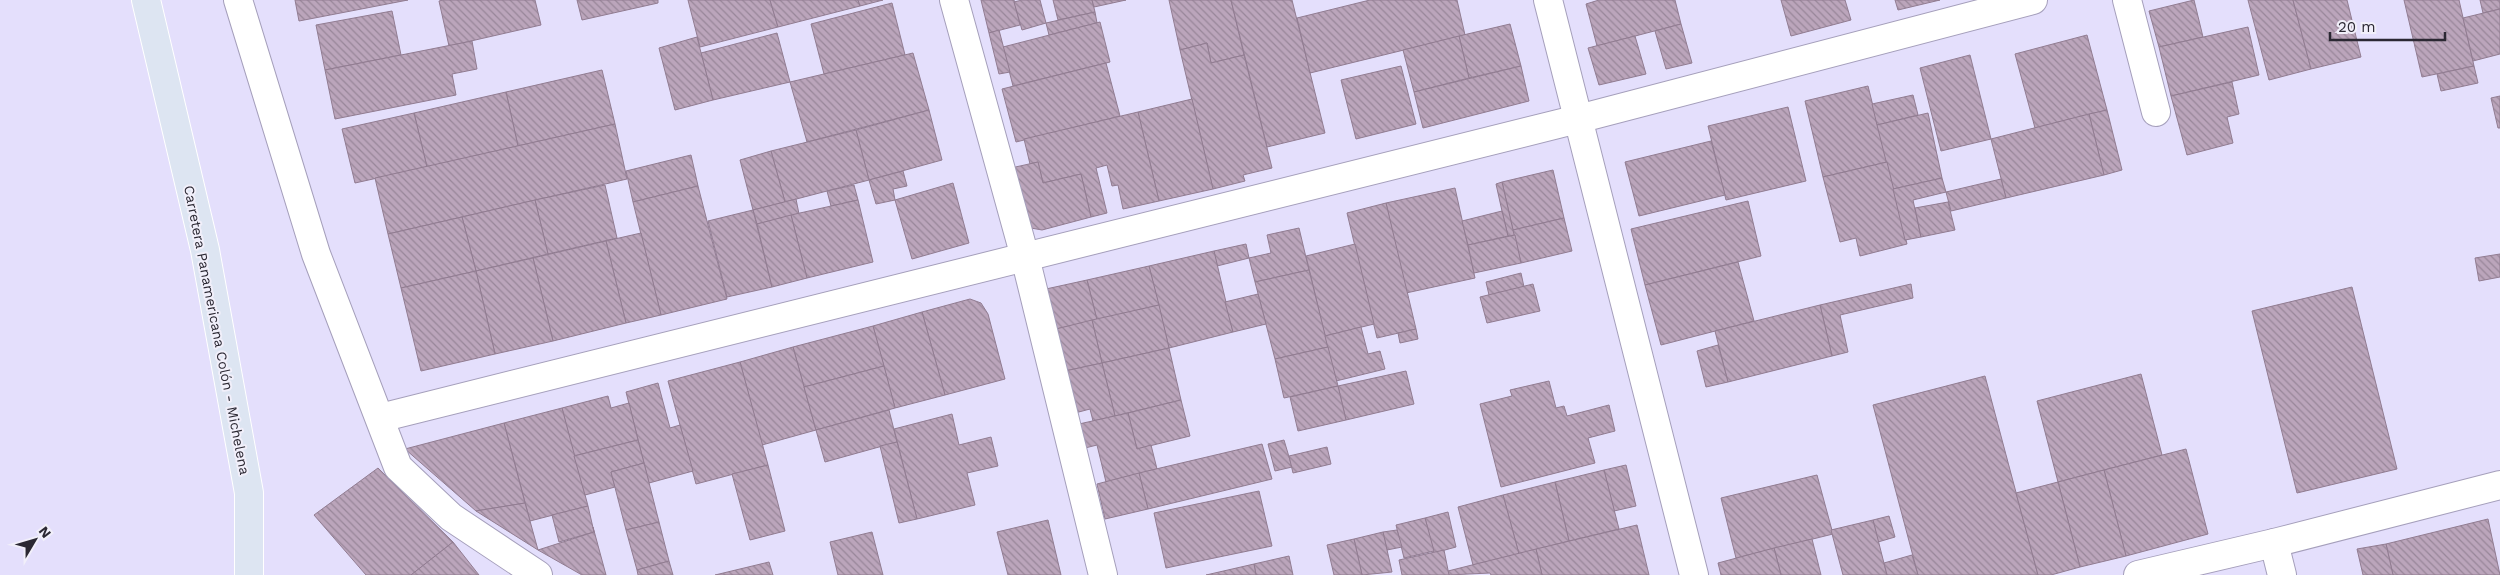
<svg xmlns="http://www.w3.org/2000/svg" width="2500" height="575" font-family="'Work Sans',sans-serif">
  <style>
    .building { fill: url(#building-back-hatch); stroke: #917c91 }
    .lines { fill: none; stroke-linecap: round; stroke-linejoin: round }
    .street-casing { stroke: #a59fbb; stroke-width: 30 }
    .primary-casing { stroke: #fff; stroke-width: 30 }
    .street { stroke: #fff; stroke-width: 28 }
    .primary { stroke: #dde5f2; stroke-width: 28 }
    .labels { text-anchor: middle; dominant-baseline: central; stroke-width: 4; stroke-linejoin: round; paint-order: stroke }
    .street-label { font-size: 14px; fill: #2b2833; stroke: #f1effa }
  </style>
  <defs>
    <pattern id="building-back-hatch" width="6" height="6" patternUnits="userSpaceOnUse" patternTransform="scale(1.25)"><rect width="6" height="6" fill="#bba5bb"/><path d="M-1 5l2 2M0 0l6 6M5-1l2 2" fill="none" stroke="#988699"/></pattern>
  </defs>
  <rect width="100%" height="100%" fill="#e4dffc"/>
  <!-- building -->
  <g class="building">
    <path d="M295,0H408L299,21Z"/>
    <path d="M443,0H535L541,25L449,46L439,1Z"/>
    <path d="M577,0H658V3L582,20Z"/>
    <path d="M688,0H770L778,27L700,47Z"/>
    <path d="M770,0H858L860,6L778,27Z"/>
    <path d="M858,0H883L860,6Z"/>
    <path d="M981,0H1014L1020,25L989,33Z"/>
    <path d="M1022,0H1040L1046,23L1022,30L1014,2Z"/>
    <path d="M1053,0H1092L1095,12L1058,20Z"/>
    <path d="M1092,0H1126L1094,7Z"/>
    <path d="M1169,0H1231L1244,55L1211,63L1207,43L1180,50Z"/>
    <path d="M1231,0H1292L1325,133L1267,147Z"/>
    <path d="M1370,0H1457L1465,35L1310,73L1297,18Z"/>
    <path d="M1599,0H1675L1681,24L1597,46L1586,4Z"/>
    <path d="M1781,0H1845L1851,20L1791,36Z"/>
    <path d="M1895,0H1940L1898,10Z"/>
    <path d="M2194,0L2203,37L2159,47L2149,11Z"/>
    <path d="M2248,0H2293L2311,69L2269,80Z"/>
    <path d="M2293,0H2347L2361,57L2311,69Z"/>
    <path d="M2404,0H2459L2474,66L2422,77Z"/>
    <path d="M2480,0H2500V9L2483,13Z"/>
    <path d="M892,3L905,55L824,74L811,24Z"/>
    <path d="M2500,9V54L2473,61L2463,18Z"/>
    <path d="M392,11L401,55L325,70L316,25Z"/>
    <path d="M1095,12L1097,23L1049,35L1046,23Z"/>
    <path d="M1100,22L1110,62L1013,86L1003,47Z"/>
    <path d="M1510,24L1521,66L1469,78L1459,36Z"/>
    <path d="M1681,24L1692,63L1666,69L1655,31Z"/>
    <path d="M2248,27L2259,75L2171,96L2159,47Z"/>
    <path d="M999,30L1010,72L999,74L989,33Z"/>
    <path d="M777,33L790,82L713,100L701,53Z"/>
    <path d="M2087,35L2107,110L2035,128L2015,54Z"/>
    <path d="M1459,36L1469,78L1414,92L1403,50Z"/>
    <path d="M1635,36L1646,74L1599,85L1588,48Z"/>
    <path d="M697,37L713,100L675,110L659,48Z"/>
    <path d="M472,41L477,69L452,74L456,95L335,119L325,70Z"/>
    <path d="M1207,43L1211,63L1244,55L1272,168L1243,175L1245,181L1213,189L1180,50Z"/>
    <path d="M913,53L929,110L807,142L790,82Z"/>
    <path d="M1970,55L1991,139L1941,151L1920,68Z"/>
    <path d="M1106,63L1120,116L1016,142L1002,89Z"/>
    <path d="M1401,66L1416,124L1356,139L1341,80Z"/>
    <path d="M1521,66L1529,101L1423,128L1414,92Z"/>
    <path d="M2474,66L2478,83L2441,91L2437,74Z"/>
    <path d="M602,70L615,124L518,146L506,92Z"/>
    <path d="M2232,82L2239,114L2227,117L2233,143L2187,155L2171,96Z"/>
    <path d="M1868,86L1887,162L1823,177L1805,101Z"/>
    <path d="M506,92L518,146L427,167L414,113Z"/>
    <path d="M1913,95L1918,115L1877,125L1872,104Z"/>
    <path d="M2500,96V128H2498L2491,98Z"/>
    <path d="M1192,99L1213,189L1159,201L1138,112Z"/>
    <path d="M1788,107L1806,181L1726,200L1708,126Z"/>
    <path d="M929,110L942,160L869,180L856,130Z"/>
    <path d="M2107,110L2122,170L2104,175L2089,114Z"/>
    <path d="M1138,112L1159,201L1123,209L1118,185L1112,186L1107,165L1096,168L1107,213L1091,217L1081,174L1043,183L1038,162L1030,164L1024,139Z"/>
    <path d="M414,113L427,167L355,183L342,129Z"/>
    <path d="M1928,113L1942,178L1893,189L1877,125Z"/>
    <path d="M2089,114L2104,175L2006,198L1991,139Z"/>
    <path d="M615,124L627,179L388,234L375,178Z"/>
    <path d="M856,130L869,180L785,202L771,151Z"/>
    <path d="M1711,141L1725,195L1639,216L1625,162Z"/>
    <path d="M771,151L785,202L753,210L740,160Z"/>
    <path d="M691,155L698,186L633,202L626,171Z"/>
    <path d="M1038,162L1043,183L1081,174L1091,217L1042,230L1031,228L1011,168Z"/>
    <path d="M1887,162L1907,244L1860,256L1856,238L1840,242L1823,177Z"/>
    <path d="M1553,170L1564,218L1513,230L1502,182Z"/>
    <path d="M903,171L907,186L893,189L895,200L876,204L869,180Z"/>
    <path d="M1942,178L1946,192L1913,200L1921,237L1905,240L1893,189Z"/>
    <path d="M2001,179L2006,198L1951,211L1946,192Z"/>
    <path d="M1502,182L1513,230L1515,235L1508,236L1502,211L1496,184Z"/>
    <path d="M953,183L969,243L912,259L895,200Z"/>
    <path d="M605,185L617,238L548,254L535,200Z"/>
    <path d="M854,185L858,200L831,206L827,191Z"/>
    <path d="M698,186L727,299L661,315L633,202Z"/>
    <path d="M1455,188L1475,278L1406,293L1386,203Z"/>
    <path d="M796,199L799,214L757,224L753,210Z"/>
    <path d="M535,200L548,254L476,271L462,217Z"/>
    <path d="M858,200L873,262L807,278L791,215Z"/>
    <path d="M1748,201L1761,256L1645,285L1631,229Z"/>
    <path d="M1948,202L1955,230L1921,237L1915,208Z"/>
    <path d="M1386,203L1416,329L1377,338L1347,213Z"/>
    <path d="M753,210L772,287L727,297L708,221Z"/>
    <path d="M1502,211L1508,236L1468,245L1462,221Z"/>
    <path d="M791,215L807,278L772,287L757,224Z"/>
    <path d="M462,217L476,271L401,288L388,234Z"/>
    <path d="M1564,218L1572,251L1521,263L1513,230Z"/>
    <path d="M1299,228L1309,270L1255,282L1249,258L1271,253L1267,235Z"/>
    <path d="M641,233L661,315L626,323L606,241Z"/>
    <path d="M1515,235L1521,263L1474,273L1468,245Z"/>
    <path d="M606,241L626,323L553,341L533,258Z"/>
    <path d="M1246,244L1249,258L1217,266L1214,251Z"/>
    <path d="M1355,244L1374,324L1325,336L1306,256Z"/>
    <path d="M1214,251L1233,332L1169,348L1149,266Z"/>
    <path d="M2500,254V277L2479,281L2475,258Z"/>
    <path d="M533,258L553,341L495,354L476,271Z"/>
    <path d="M1738,262L1754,321L1661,345L1645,285Z"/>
    <path d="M1149,266L1159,305L1097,320L1087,280Z"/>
    <path d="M1309,270L1328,347L1275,359L1255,282Z"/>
    <path d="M476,271L495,354L421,371L401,288Z"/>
    <path d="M1521,273L1524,287L1489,295L1486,282Z"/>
    <path d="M1087,280L1097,320L1056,329L1046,289Z"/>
    <path d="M1533,284L1540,311L1487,323L1480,297Z"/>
    <path d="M1911,284L1913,298L1840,315L1848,352L1832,356L1820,305Z"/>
    <path d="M2352,287L2397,469L2297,493L2252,311Z"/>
    <path d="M1258,294L1266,324L1233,332L1225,302Z"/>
    <path d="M970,299L981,303L988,314L1005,379L945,395L922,312Z"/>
    <path d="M1159,305L1169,348L1102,363L1092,320Z"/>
    <path d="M1820,305L1832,356L1728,382L1715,331Z"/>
    <path d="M922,312L945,395L895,408L873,326Z"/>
    <path d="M1092,320L1102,363L1065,371L1056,329Z"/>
    <path d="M873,326L884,366L804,387L793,347Z"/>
    <path d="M1361,327L1368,354L1380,351L1385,369L1336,381L1325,336Z"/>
    <path d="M1416,329L1418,339L1400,343L1398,333Z"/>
    <path d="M1718,345L1728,382L1706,387L1697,351Z"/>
    <path d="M793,347L816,430L762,445L740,362Z"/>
    <path d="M1328,347L1338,386L1284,398L1275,359Z"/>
    <path d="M1169,348L1181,400L1115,416L1102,363Z"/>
    <path d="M740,362L768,465L696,484L668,381Z"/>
    <path d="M1102,363L1115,416L1093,421L1090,409L1075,413L1065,371Z"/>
    <path d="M884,366L895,408L816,430L804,387Z"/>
    <path d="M1406,371L1414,404L1346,420L1338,386Z"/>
    <path d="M2141,374L2162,455L2058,482L2037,401Z"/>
    <path d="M1985,376L2038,575H1918L1873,405Z"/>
    <path d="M1549,381L1556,408L1564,406L1567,416L1609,405L1615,431L1588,438L1595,463L1501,487L1480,404L1512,396L1510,390Z"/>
    <path d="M658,383L670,428L680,425L693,471L649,483L626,392Z"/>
    <path d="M1338,386L1346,420L1298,431L1290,397Z"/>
    <path d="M608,396L611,408L629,403L638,440L574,456L562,408Z"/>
    <path d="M1181,400L1190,436L1137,449L1128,413Z"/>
    <path d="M562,408L588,506L530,521L504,423Z"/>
    <path d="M889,410L897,442L825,462L816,430Z"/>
    <path d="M1128,413L1137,449L1151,445L1157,469L1106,482L1097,445L1085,448L1079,424Z"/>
    <path d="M952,414L959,445L991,437L998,466L967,473L975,505L917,519L894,429Z"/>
    <path d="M504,423L525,503L476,511L405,449Z"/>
    <path d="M638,440L644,463L611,472L615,487L585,495L574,456Z"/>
    <path d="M1284,440L1292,467L1275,471L1268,444Z"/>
    <path d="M897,442L917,519L899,523L880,446Z"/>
    <path d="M1262,444L1272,479L1148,509L1139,473Z"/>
    <path d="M1327,447L1331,464L1293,473L1289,456Z"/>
    <path d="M2186,449L2208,534L2126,556L2104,470Z"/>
    <path d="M644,463L659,522L626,530L611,472Z"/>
    <path d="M768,465L785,531L750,540L732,474Z"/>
    <path d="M1626,465L1636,506L1614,511L1604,470Z"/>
    <path d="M378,468L453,542L411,575H366L314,515Z"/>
    <path d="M1604,470L1619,529L1569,541L1555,482Z"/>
    <path d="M2104,470L2126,556L2080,567L2058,482Z"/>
    <path d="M1139,473L1148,509L1105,519L1097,484Z"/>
    <path d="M1817,475L1833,534L1736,558L1721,498Z"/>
    <path d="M1555,482L1569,541L1519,554L1503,495Z"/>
    <path d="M2058,482L2080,567L2051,575H2038L2016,493Z"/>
    <path d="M1259,491L1272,546L1166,568L1154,513Z"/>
    <path d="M1503,495L1519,554L1473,565L1458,507Z"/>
    <path d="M525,503L530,521L538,550L476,511Z"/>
    <path d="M588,506L594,532L559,542L552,515Z"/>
    <path d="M1448,512L1456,547L1434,553L1425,518Z"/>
    <path d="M1889,516L1895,537L1878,542L1873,520Z"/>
    <path d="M1425,518L1434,551L1404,558L1396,525Z"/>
    <path d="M2488,519L2500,575H2393L2386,544Z"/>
    <path d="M1048,520L1061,575H1008L997,532Z"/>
    <path d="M1873,520L1887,575H1843L1831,530Z"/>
    <path d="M659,522L669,561L637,570L626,530Z"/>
    <path d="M1637,525L1649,575H1542L1536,549Z"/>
    <path d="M593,527L606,575H582L538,550L594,532Z"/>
    <path d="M1397,530L1402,547L1387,550L1383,532Z"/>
    <path d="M872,532L883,575H838L830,542Z"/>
    <path d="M1383,532L1392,572L1362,575L1354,539Z"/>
    <path d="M1354,539L1362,575H1334L1327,545Z"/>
    <path d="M1812,539L1821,575H1781L1774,548Z"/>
    <path d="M453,542L479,575H411Z"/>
    <path d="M2386,544L2393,575H2363L2357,549Z"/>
    <path d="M1774,548L1781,575H1721L1718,563Z"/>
    <path d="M1536,549L1542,575H1491L1490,573L1449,575L1448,571Z"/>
    <path d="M1444,550L1449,575H1402L1399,560Z"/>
    <path d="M1912,555L1918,575H1887L1884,563Z"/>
    <path d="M1289,556L1293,575H1256L1254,564Z"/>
    <path d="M669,561L673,575H638L637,570Z"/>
    <path d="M769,562L773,575H715Z"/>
    <path d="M1254,564L1256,575H1206Z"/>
  </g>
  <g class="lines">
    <defs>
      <g id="street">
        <path d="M238,0L316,254L398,467L451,517L538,575"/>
        <path d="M954,0L1025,257L1103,575"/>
        <path d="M1548,0L1694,575"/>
        <path d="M2127,0L2156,112"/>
        <path d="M380,418L1578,119L2033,0"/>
        <path d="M2274,543L2282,575"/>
        <path d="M2138,575L2274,543L2500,485"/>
      </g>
      <path id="primary" d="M146,0L205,250L249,493V575"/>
    </defs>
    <!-- street casing -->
    <use href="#street" class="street-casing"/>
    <!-- primary casing -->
    <use href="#primary" class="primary-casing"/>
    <!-- street -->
    <use href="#street" class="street"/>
    <!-- primary -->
    <use href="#primary" class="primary"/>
  </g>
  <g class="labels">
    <!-- street labels -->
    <g class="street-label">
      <text transform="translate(217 330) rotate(79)">Carretera Panamericana Colón - Michelena</text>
    </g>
  </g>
  <!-- north arrow -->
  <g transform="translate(35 540) rotate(52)" stroke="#f1effa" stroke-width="4" paint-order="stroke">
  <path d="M0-4L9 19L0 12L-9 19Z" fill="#2b2833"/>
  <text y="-8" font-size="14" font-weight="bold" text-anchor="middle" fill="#2b2833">N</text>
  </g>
  <!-- scale -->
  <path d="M2330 32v8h115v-8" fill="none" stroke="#2b2833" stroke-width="2.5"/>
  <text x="2338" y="32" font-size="15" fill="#2b2833" stroke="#f1effa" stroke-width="4" paint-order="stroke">20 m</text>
</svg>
